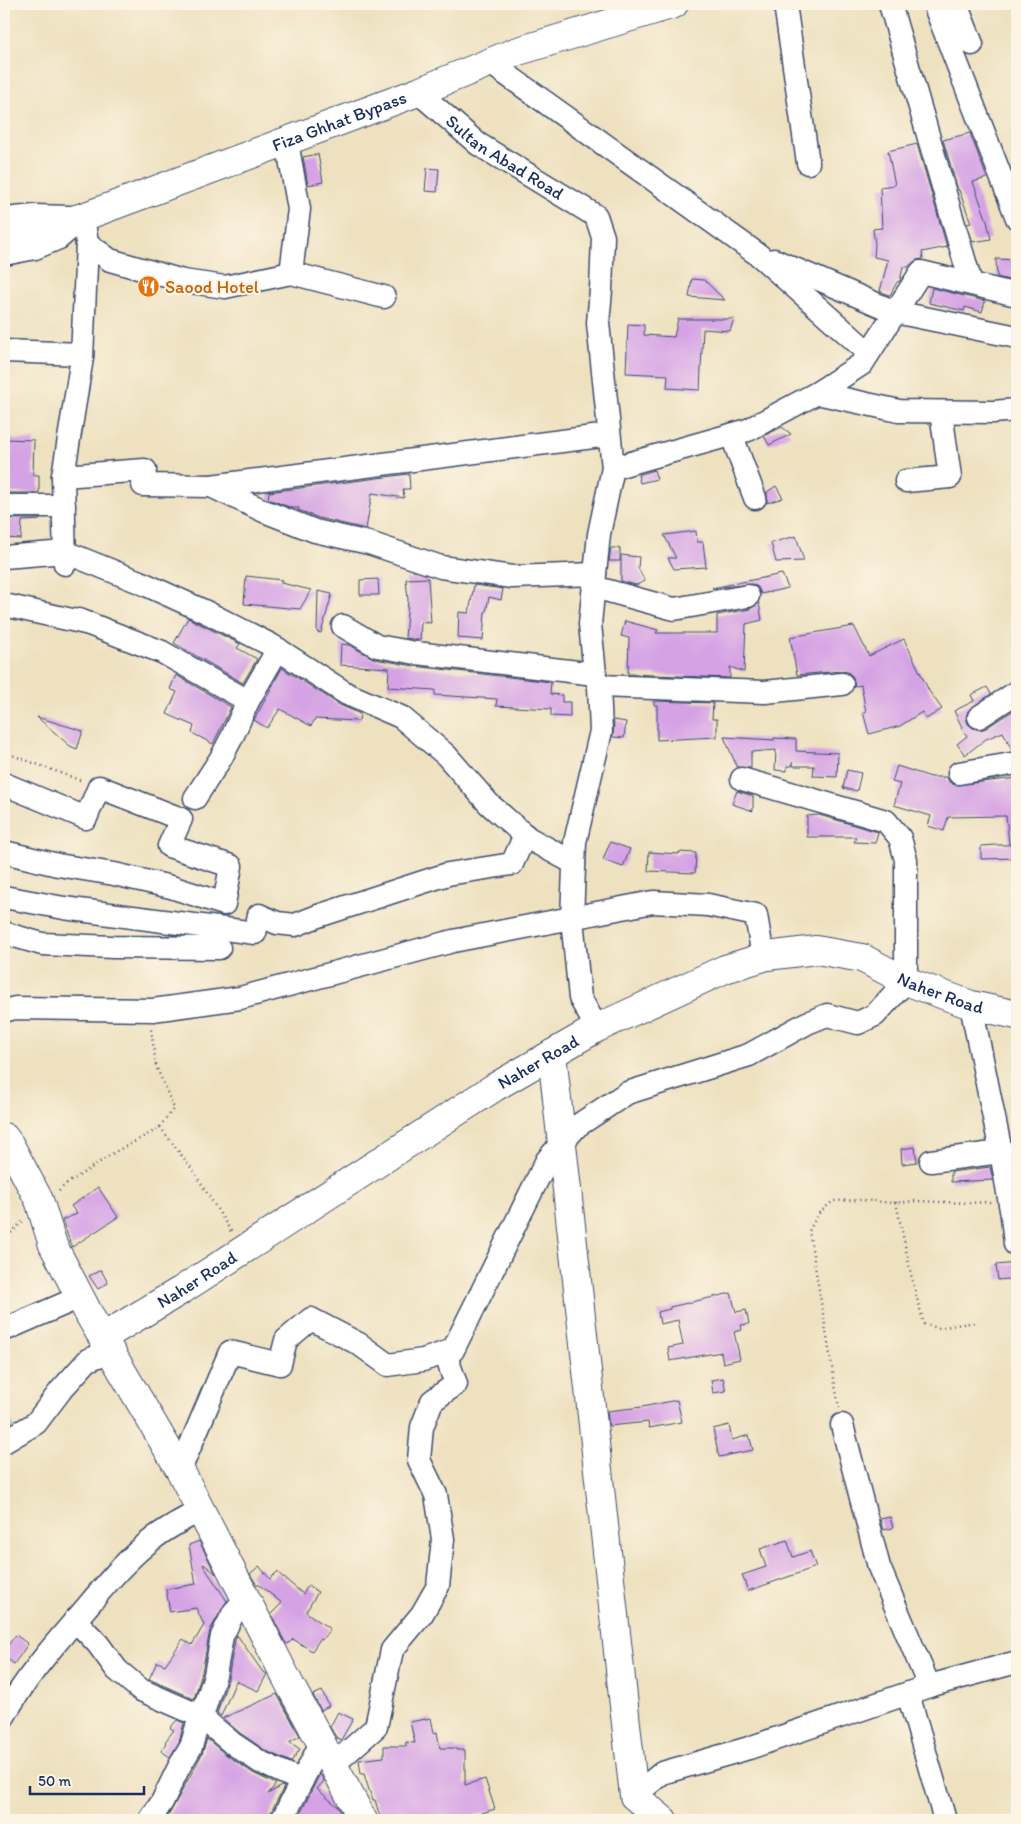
<svg xmlns="http://www.w3.org/2000/svg" width="1021" height="1824" font-family="Itim,sans-serif">
  <style>
    .lines { fill: none; stroke-linecap: round; stroke-linejoin: round }
    .stream { stroke: #56c2ce; stroke-width: 4.5 }
    .building { fill: #d5a3e5 }
    .minor-casing { stroke: #3b4a6d; stroke-width: 25 }
    .major-casing { stroke: #3b4a6d; stroke-width: 30 }
    .highway-casing { stroke: #3b4a6d; stroke-width: 30 }
    .path { stroke: #3b4a6d; stroke-width: 2.5; stroke-dasharray: 1 4; stroke-linecap: butt }
    .minor { stroke: #fff; stroke-width: 22 }
    .major { stroke: #fff; stroke-width: 28 }
    .highway { stroke: #fff; stroke-width: 28 }
    .labels { text-anchor: middle; dominant-baseline: central; stroke-width: 4.5; stroke-linejoin: round; paint-order: stroke }
    .street-label { font-size: 18px; fill: #1b2f5e; stroke: #fcf5e5 }
    .food-label { font-size: 18px; fill: #c56008; stroke: #fcf5e5; text-anchor: start }
  </style>
  <rect width="100%" height="100%" fill="#fcf5e5"/>
  <filter id="ink" filterUnits="userSpaceOnUse"><feTurbulence type="fractalNoise" baseFrequency=".02" numOctaves="2"/><feDisplacementMap in="SourceGraphic" scale="10" xChannelSelector="R" yChannelSelector="G"/><feConvolveMatrix kernelMatrix="1 2 1 2 8 2 1 2 1" color-interpolation-filters="sRGB"/></filter>
  <filter id="wash" filterUnits="userSpaceOnUse"><feTurbulence type="fractalNoise" baseFrequency=".0096" numOctaves="4" result="noise"/><feDisplacementMap in="SourceGraphic" scale="20" xChannelSelector="R" yChannelSelector="G"/><feGaussianBlur stdDeviation="1.12" result="paint"/><feColorMatrix in="noise" values="0 0 0 0 0 0 0 0 0 0 0 0 0 0 0 0 0 1.4 0 .05"/><feComposite in="paint" operator="in"/></filter>
  <g filter="url(#wash)">
    <rect width="100%" height="100%" fill="#eee1c0"/>
    <g class="lines">
      <!-- stream -->
      <path class="stream" d="M4,1411L12,1428"/>
    </g>
    <g id="blocks">
      <!-- building -->
      <g class="building">
        <path d="M970,133L987,178L973,182L987,221L991,239L973,242L967,224L971,223L959,190H958L943,140Z"/>
        <path d="M917,144L947,247L922,252L923,259L916,260L908,267H903L900,281L897,282L890,295H889L880,291L888,260L874,257L875,244L873,229L882,228L880,187L895,185L888,151Z"/>
        <path d="M318,154L323,182L308,185L303,157Z"/>
        <path d="M427,168L439,169L437,192L425,191Z"/>
        <path d="M996,259L1017,260V282L997,277Z"/>
        <path d="M692,279L704,280L725,300L689,297Z"/>
        <path d="M932,288L985,301L982,312L965,307L964,311L929,303Z"/>
        <path d="M678,319H734L730,331L703,329L700,390L667,388L668,375L626,373L628,324L644,325V335L674,337Z"/>
        <path d="M782,427L791,434L769,445L764,436Z"/>
        <path d="M4,439L34,440L33,475H39V493H5Z"/>
        <path d="M654,470L657,479L640,483L638,475Z"/>
        <path d="M409,474L410,489H403L404,498L372,493L366,529L319,518L298,510L299,508H292L268,499L269,492Z"/>
        <path d="M776,486L783,498L767,503V492Z"/>
        <path d="M6,519H40V520L22,521L21,539L5,538Z"/>
        <path d="M696,531L697,542H703L706,567L674,569L668,558H676L664,535Z"/>
        <path d="M796,536L804,561L776,562L771,543Z"/>
        <path d="M611,548H620V561H609Z"/>
        <path d="M621,555L639,557L638,568L645,581L636,585L621,581Z"/>
        <path d="M782,574L788,588L761,594L758,587L752,584L712,588Z"/>
        <path d="M246,576L282,580L281,583L311,590L300,609L244,604Z"/>
        <path d="M428,578L431,623L421,622L420,640L405,638L408,600L406,579Z"/>
        <path d="M378,579L379,595H360V580Z"/>
        <path d="M474,585L503,589L501,600L489,597L486,612H485L483,640L458,638L459,612L469,613Z"/>
        <path d="M318,591L332,594L321,633L317,632Z"/>
        <path d="M759,603L762,620L746,624L744,672L730,667V678L628,674L629,638L621,636L625,621L658,630L656,633H717V615L750,609Z"/>
        <path d="M188,618L240,644L237,648L257,659L243,683L174,643Z"/>
        <path d="M854,626L869,656L904,639L929,691L942,709L926,719L922,712L900,726L869,734L863,712H866L861,685L855,686L853,677L848,672L841,671L797,675L790,637Z"/>
        <path d="M341,644L349,645L375,659L414,666L551,682L550,694L562,695V702H570V717L551,716V709L496,706L497,699L435,695V690L388,687L389,668L340,665Z"/>
        <path d="M282,668L340,705L360,714L359,721L315,719L311,726L280,709L267,728L254,720Z"/>
        <path d="M176,675L231,707L213,744L192,733L194,726L167,714L177,692L170,689Z"/>
        <path d="M987,687L991,694L968,711L966,717L968,724L973,728L980,730L986,728L1017,708V750H1012L1003,732L986,739L965,755L957,744L967,736L961,728L962,727L954,711L974,701L971,695Z"/>
        <path d="M654,701L713,703L712,719H717V737L657,740V705H654Z"/>
        <path d="M37,717L83,731L77,749L70,746Z"/>
        <path d="M614,720L626,722L624,738L613,737Z"/>
        <path d="M724,737L774,740V738L796,739V751L838,753L837,777L813,776L814,766H793V762L792,766H787V771L775,770L776,750L751,752V768L737,767Z"/>
        <path d="M897,766L931,777H947L949,782L955,785L1017,778V843L1009,844L1006,816L948,817L944,831L928,826L931,816L894,805L900,784L892,782Z"/>
        <path d="M847,770L861,773L857,791L843,788Z"/>
        <path d="M737,791L753,796V811L732,804Z"/>
        <path d="M819,815L878,832L875,843L854,842L856,837H807V816Z"/>
        <path d="M610,842L630,849L623,867L603,860Z"/>
        <path d="M996,845H1017V858L981,859V846Z"/>
        <path d="M649,852L679,854V852L696,853L695,873L648,871Z"/>
        <path d="M915,1147L917,1162L902,1164L901,1149Z"/>
        <path d="M990,1167L993,1180L951,1182V1172Z"/>
        <path d="M98,1187L118,1217L72,1247L62,1220L77,1214L71,1206Z"/>
        <path d="M1017,1263V1278L998,1280L996,1265Z"/>
        <path d="M101,1270L108,1283L98,1289L89,1276Z"/>
        <path d="M731,1293L736,1312L746,1310L749,1324L741,1325L742,1330L734,1332L740,1359L723,1363L721,1352L670,1361L668,1348L683,1345L678,1320L660,1324L658,1312L670,1309V1307Z"/>
        <path d="M723,1378L726,1391L713,1393L711,1380Z"/>
        <path d="M677,1400L682,1422L649,1428L648,1422L609,1426L607,1411L642,1407Z"/>
        <path d="M729,1425L732,1440L749,1435L753,1450L719,1457L713,1429Z"/>
        <path d="M890,1517L893,1528L883,1530L880,1519Z"/>
        <path d="M787,1540L793,1557L810,1551L816,1567L748,1591L742,1575L766,1567L760,1549Z"/>
        <path d="M199,1541L216,1574L204,1564L203,1565L227,1601L210,1630L202,1672L194,1699L149,1679L157,1662L165,1665L183,1639L192,1645L204,1625L196,1608L170,1612L166,1589L196,1584L189,1545Z"/>
        <path d="M259,1566L270,1579L277,1572L303,1594L308,1586L318,1592L306,1612L330,1629L322,1640L320,1639L312,1651L293,1639L288,1644L285,1642L271,1614L282,1603L258,1584L257,1585L250,1574Z"/>
        <path d="M16,1635L28,1644L14,1664L4,1656V1650Z"/>
        <path d="M237,1635L262,1671L267,1674L258,1691L236,1681L221,1716L217,1713L228,1679L235,1640Z"/>
        <path d="M322,1691L329,1706L321,1710L313,1695Z"/>
        <path d="M277,1694L300,1736L289,1742L300,1749L291,1762L266,1751L240,1733L223,1718Z"/>
        <path d="M338,1712L353,1719L341,1740L336,1737L330,1727Z"/>
        <path d="M431,1718L434,1733L437,1732L440,1748H456V1750H465V1785L485,1779L495,1809L459,1820H381L375,1800H373L369,1790L364,1774H361L359,1760L384,1757V1746H406V1742L415,1743L410,1722Z"/>
        <path d="M177,1720L184,1723L179,1742L170,1757L161,1751L166,1743L165,1742L174,1730L170,1728Z"/>
        <path d="M207,1739L225,1754L253,1773L276,1784L268,1794L281,1786L284,1787L270,1814L269,1820H166L202,1754Z"/>
        <path d="M320,1774L324,1781L317,1789L338,1807L344,1817L341,1820H297Z"/>
      </g>
    </g>
  </g>
  <g filter="url(#ink)">
    <use href="#blocks" fill-opacity="0" stroke="#3b4a6d" stroke-width="1"/>
    <g class="lines">
      <defs>
        <g id="minor">
          <path d="M785,4L808,163"/>
          <path d="M890,4L971,283"/>
          <path d="M934,4L1017,218"/>
          <path d="M956,4L972,44"/>
          <path d="M489,62L760,256L869,353"/>
          <path id="s1" d="M418,92L478,144L596,216L603,237L601,290L598,323L613,468L599,534L590,624L595,674L599,686L601,731L575,842L572,919L580,998L597,1028"/>
          <path d="M287,142L299,209L291,273L384,297"/>
          <path d="M4,219L35,216L69,217"/>
          <path d="M87,243L110,260L183,281L225,287L291,273"/>
          <path d="M4,254L35,248L59,238L82,218"/>
          <path d="M774,260L895,312L1017,337"/>
          <path d="M4,351L82,354"/>
          <path d="M817,393L899,411L993,412L1017,410"/>
          <path d="M732,436L755,498"/>
          <path d="M613,468L748,430L817,393L862,364L921,272L1017,295"/>
          <path d="M63,476L145,470L143,485L211,486L609,435"/>
          <path d="M906,481L950,477L941,412"/>
          <path d="M211,486L264,511L315,531L369,543L441,567L512,577L595,574"/>
          <path d="M4,506H64"/>
          <path d="M4,557L65,552L142,583L206,612L271,645L347,694L401,717L446,755L489,804L528,838L574,863"/>
          <path d="M65,564L63,476L82,358L87,243L83,217"/>
          <path d="M594,587L674,609L748,596"/>
          <path d="M4,605L90,624"/>
          <path d="M79,620L162,652L248,701"/>
          <path d="M343,626L377,646L416,653L595,674"/>
          <path d="M599,686L765,692L842,684"/>
          <path d="M979,717L1017,692"/>
          <path d="M959,773L1017,763"/>
          <path d="M4,784L86,818L99,787L181,819L169,846L231,866L224,904L171,887L114,874L58,865L4,852"/>
          <path d="M195,798L221,758L232,737L248,701L278,649"/>
          <path d="M4,897L64,908L255,933L259,915L277,923L295,925L318,916L448,874L512,864L525,835"/>
          <path d="M4,933L42,944L113,947L219,948"/>
          <path d="M4,1011L15,1008L153,1010L240,998L453,941L653,902L708,905L756,915L763,957"/>
          <path d="M1001,1152L1012,1216L1015,1244L1017,1243"/>
          <path d="M931,1161L1001,1152L971,1005"/>
          <path d="M4,1330L80,1297"/>
          <path d="M842,1425L879,1567L929,1686"/>
          <path d="M4,1442L36,1423L61,1390L88,1360L111,1351"/>
          <path d="M180,1470L230,1352L280,1364L286,1340L311,1319L359,1344L388,1365L423,1360L453,1350L547,1160L577,1126L627,1093L749,1055L807,1023L827,1015L858,1023L875,1015L906,981V860L900,838L886,821L742,779"/>
          <path d="M75,1620L98,1644L117,1670L141,1690L200,1716L232,1743L260,1762L302,1781"/>
          <path d="M908,1694L945,1820"/>
          <path d="M4,1716C25,1679 52,1647 80,1615C103,1588 125,1560 154,1538C168,1527 185,1519 200,1510"/>
          <path d="M333,1765L376,1727L392,1650L422,1614L438,1586L443,1539L436,1495L419,1460L422,1427L432,1401L456,1384L445,1353"/>
          <path d="M634,1796L662,1773L749,1748L929,1686L1017,1662"/>
          <path d="M150,1820L162,1802L179,1767L191,1747L200,1716L204,1710L215,1675L222,1636L234,1612L245,1600"/>
          <path d="M282,1820L321,1743"/>
        </g>
        <g id="major">
          <path d="M552,1054L634,1796L663,1820"/>
          <path d="M4,1137L10,1145L39,1200L53,1245L91,1318L180,1470L291,1687L363,1820"/>
          <path id="s2" d="M103,1337L180,1291L495,1087L597,1028L725,969L767,956L816,950L862,958L906,981L971,1005L1017,1015"/>
        </g>
        <g id="highway">
          <path id="s3" d="M4,236L35,231L83,217L418,92L515,52L674,4"/>
        </g>
      </defs>
      <!-- minor casing -->
      <use href="#minor" class="minor-casing"/>
      <!-- major casing -->
      <use href="#major" class="major-casing"/>
      <!-- highway casing -->
      <use href="#highway" class="highway-casing"/>
      <!-- path -->
      <g class="path">
        <path d="M4,752L82,781"/>
        <path d="M160,1127L192,1169L232,1233"/>
        <path d="M59,1191L65,1185L115,1152L158,1129L174,1108L156,1066L151,1029"/>
        <path d="M896,1202L912,1279L924,1324L938,1328L975,1322"/>
        <path d="M4,1240L24,1220"/>
        <path d="M839,1408L809,1231L818,1214L833,1201L863,1200L893,1203L916,1201L970,1203L991,1202"/>
      </g>
      <!-- minor -->
      <use href="#minor" class="minor"/>
      <!-- major -->
      <use href="#major" class="major"/>
      <!-- highway -->
      <use href="#highway" class="highway"/>
    </g>
  </g>
  <!-- icons -->
  <defs>
    <symbol id="restaurant-disc" viewBox="-11 -11 22 22"><circle r="9.5" fill="#e8710a" stroke="#fcf5e5"/><path d="M-5-6h1v4h1v-4h1v4h1v-4h1v5L-1.5 .5V6h-2V.5L-5-1ZM5-6V6H3V1.5H1.5Q1.5-4 5-6Z" fill="#fff"/></symbol>
  </defs>
  <g fill-rule="evenodd">
    <use href="#restaurant-disc" x="136" y="274" width="25" height="25"/>
  </g>
  <g class="labels">
    <!-- street labels -->
    <g class="street-label">
      <text stroke="none"><textPath href="#s3" startOffset="355">Fiza Ghhat Bypass</textPath></text>
      <text stroke="none"><textPath href="#s1" startOffset="109">Sultan Abad Road</textPath></text>
      <text stroke="none"><textPath href="#s2" startOffset="950">Naher Road</textPath></text>
      <text stroke="none"><textPath href="#s2" startOffset="515">Naher Road</textPath></text>
      <text stroke="none"><textPath href="#s2" startOffset="110">Naher Road</textPath></text>
    </g>
    <!-- food labels -->
    <g class="food-label">
      <text x="165" y="287">Saood Hotel</text>
    </g>
  </g>
  <!-- margin -->
  <rect width="1021" height="1824" fill="none" stroke="#fcf5e5" stroke-width="20"/>
  <!-- scale -->
  <path d="M30 1786v8h114v-8" fill="none" stroke="#1b2f5e" stroke-width="2.5"/>
  <text x="38" y="1786" font-size="15" fill="#1b2f5e" stroke="#fcf5e5" stroke-width="4" paint-order="stroke">50 m</text>
</svg>
